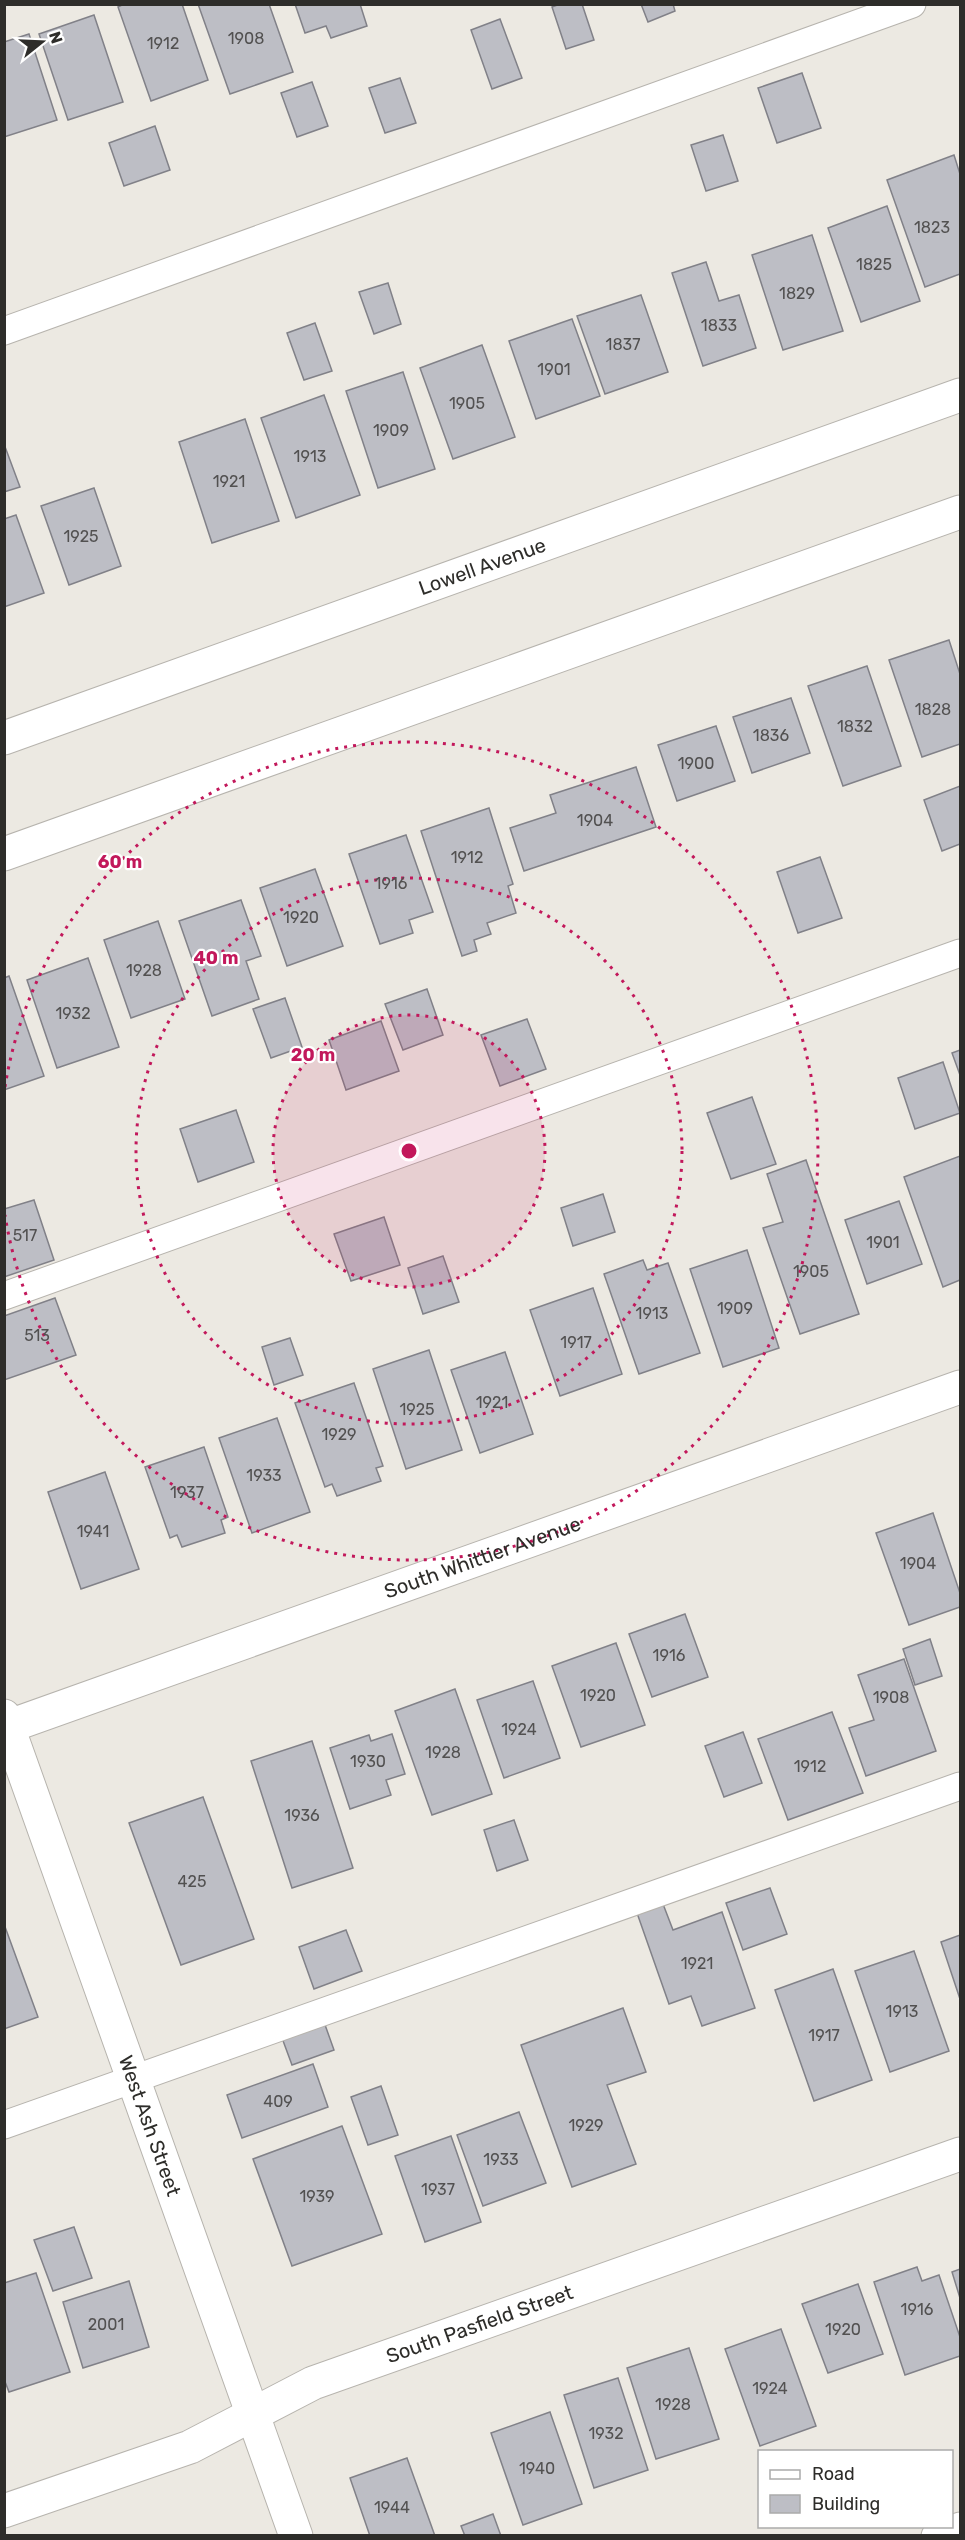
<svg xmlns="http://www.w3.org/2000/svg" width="965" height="2540" font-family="Rubik,sans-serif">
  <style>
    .building { fill: #bdbec5; stroke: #818188; stroke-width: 1.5 }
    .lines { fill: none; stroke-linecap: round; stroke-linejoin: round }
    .service-casing { stroke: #b7b4ae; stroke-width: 29 }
    .minor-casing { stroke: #b7b4ae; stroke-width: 35 }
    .tertiary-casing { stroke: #b7b4ae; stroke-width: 35 }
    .service { stroke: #fff; stroke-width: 27 }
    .minor { stroke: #fff; stroke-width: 33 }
    .tertiary { stroke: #fff; stroke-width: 33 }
    .ring { fill: none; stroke: #c2185b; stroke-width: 3; stroke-dasharray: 3 6 }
    .labels { text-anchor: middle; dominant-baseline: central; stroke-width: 4.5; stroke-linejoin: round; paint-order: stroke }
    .number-label { font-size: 16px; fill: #525151 }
    .street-label { font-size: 20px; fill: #2e2d2a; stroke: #fff }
    .centre { fill: #c2185b; stroke: #fff; stroke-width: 3 }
    .ring-label { font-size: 18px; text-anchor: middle; font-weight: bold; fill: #c2185b; stroke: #fff; stroke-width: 4.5; stroke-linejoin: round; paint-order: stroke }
  </style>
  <rect width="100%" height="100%" fill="#ece9e2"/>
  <!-- building -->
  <g class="building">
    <path d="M124,4H182L208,80L151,101L118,7Z"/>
    <path d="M198,4H269L293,72L230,94Z"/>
    <path d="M295,4H360L367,26L331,38L326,26L305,33Z"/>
    <path d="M560,4H582L594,40L566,49L552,7Z"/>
    <path d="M641,4H673L675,11L648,22Z"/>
    <path d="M94,15L123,102L68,120L39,34Z"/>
    <path d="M500,19L522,78L492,89L471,30Z"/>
    <path d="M29,34L57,120L4,137V42Z"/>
    <path d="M802,73L821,128L777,143L758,88Z"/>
    <path d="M400,78L416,123L385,133L369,88Z"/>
    <path d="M312,82L328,126L297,137L281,93Z"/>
    <path d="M155,126L170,170L124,186L109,143Z"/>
    <path d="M723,135L738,181L706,191L691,145Z"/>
    <path d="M954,155L960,174V274L925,287L887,180Z"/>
    <path d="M887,206L920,301L861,322L828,228Z"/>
    <path d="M812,235L843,331L783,350L752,255Z"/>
    <path d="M706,262L719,301L739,295L756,348L703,366L672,273Z"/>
    <path d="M388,283L401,324L374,334L359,292Z"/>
    <path d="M641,295L668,372L605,394L577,316Z"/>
    <path d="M572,319L600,396L536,419L509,341Z"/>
    <path d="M315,323L332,371L304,380L287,333Z"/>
    <path d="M482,345L515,437L453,459L420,368Z"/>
    <path d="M403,372L435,469L378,488L346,391Z"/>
    <path d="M324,395L360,495L296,518L261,418Z"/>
    <path d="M245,419L279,521L212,543L179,442Z"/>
    <path d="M4,444L20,487L4,492Z"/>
    <path d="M94,488L121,566L69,585L41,506Z"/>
    <path d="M16,515L44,593L4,607V519Z"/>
    <path d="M949,640L960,674V744L922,757L889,660Z"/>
    <path d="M867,666L901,766L843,786L808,686Z"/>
    <path d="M791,698L810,753L752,773L733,717Z"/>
    <path d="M716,726L735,781L677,801L658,745Z"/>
    <path d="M636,767L656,827L524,871L510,828L556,813L550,795Z"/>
    <path d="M960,786V844L942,851L924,800Z"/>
    <path d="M489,808L513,884L508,886L516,913L487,923L491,934L474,940L477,951L462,956L421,831Z"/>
    <path d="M406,835L433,912L409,920L413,933L380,944L349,854Z"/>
    <path d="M820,857L842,918L798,933L777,872Z"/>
    <path d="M315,869L343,946L287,966L260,888Z"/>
    <path d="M241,900L261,956L246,961L259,999L212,1016L179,921Z"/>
    <path d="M158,921L185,999L131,1018L104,940Z"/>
    <path d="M88,958L119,1047L57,1068L27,980Z"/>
    <path d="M9,976L44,1076L4,1090V978Z"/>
    <path d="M427,989L443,1035L403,1050L385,1004Z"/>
    <path d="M285,998L302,1047L271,1058L253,1009Z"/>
    <path d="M527,1019L546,1069L500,1086L481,1035Z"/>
    <path d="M381,1021L399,1071L346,1090L329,1040Z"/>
    <path d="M960,1050V1075L952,1053Z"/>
    <path d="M943,1062L960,1113L915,1129L898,1078Z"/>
    <path d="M752,1097L776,1164L731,1179L707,1113Z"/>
    <path d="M236,1110L254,1162L198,1182L180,1129Z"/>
    <path d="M960,1156V1280L943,1287L904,1177Z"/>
    <path d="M806,1160L859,1314L800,1334L763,1228L783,1222L767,1174Z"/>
    <path d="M603,1194L615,1232L573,1246L561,1208Z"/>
    <path d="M34,1200L54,1260L4,1277V1209Z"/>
    <path d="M899,1201L922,1264L867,1284L845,1220Z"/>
    <path d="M384,1217L400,1265L351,1281L334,1234Z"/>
    <path d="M747,1250L779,1348L723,1367L690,1269Z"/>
    <path d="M443,1256L459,1302L423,1314L408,1268Z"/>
    <path d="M643,1260L647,1270L668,1263L700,1353L639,1374L604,1274Z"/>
    <path d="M593,1288L622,1374L560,1396L530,1310Z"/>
    <path d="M55,1298L76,1355L4,1380V1316Z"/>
    <path d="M290,1338L303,1375L274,1385L262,1347Z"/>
    <path d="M429,1350L462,1450L406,1469L373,1369Z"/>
    <path d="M505,1352L533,1434L480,1453L451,1370Z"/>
    <path d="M354,1383L383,1466L376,1468L381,1481L337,1496L332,1484L325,1487L295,1403Z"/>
    <path d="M277,1418L310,1512L252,1533L219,1438Z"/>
    <path d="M204,1447L228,1517L221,1520L225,1533L182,1547L177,1535L170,1538L145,1467Z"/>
    <path d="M105,1472L139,1569L81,1589L48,1492Z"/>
    <path d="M933,1513L960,1593V1607L909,1625L876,1533Z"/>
    <path d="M685,1614L708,1677L652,1697L629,1634Z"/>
    <path d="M930,1639L942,1676L915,1685L903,1649Z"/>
    <path d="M616,1643L645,1725L581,1747L552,1666Z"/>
    <path d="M904,1659L936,1751L866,1776L849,1728L874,1720L858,1675Z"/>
    <path d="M533,1681L560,1758L504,1778L477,1700Z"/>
    <path d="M455,1689L492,1794L432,1815L395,1711Z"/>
    <path d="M832,1712L863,1793L788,1820L758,1739Z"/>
    <path d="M743,1732L762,1783L724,1797L705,1746Z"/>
    <path d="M392,1734L405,1774L386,1780L391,1795L350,1809L330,1748L369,1735L371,1741Z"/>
    <path d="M312,1741L353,1868L292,1888L251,1761Z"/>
    <path d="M203,1797L254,1939L181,1965L129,1823Z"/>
    <path d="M514,1820L528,1860L497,1871L484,1830Z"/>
    <path d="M770,1888L787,1934L743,1950L726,1903Z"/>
    <path d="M663,1904L673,1930L722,1912L755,2008L702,2026L691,1996L669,2004L637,1913Z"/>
    <path d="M4,1924L38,2017L4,2029Z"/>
    <path d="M346,1930L362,1971L314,1989L299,1947Z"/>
    <path d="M960,1935V1999L941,1942Z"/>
    <path d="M914,1951L949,2051L890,2072L855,1971Z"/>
    <path d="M833,1969L872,2080L814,2101L775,1990Z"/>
    <path d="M623,2008L646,2072L607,2085L636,2164L572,2187L521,2045Z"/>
    <path d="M324,2022L334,2050L292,2065L282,2038Z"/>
    <path d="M313,2064L328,2107L242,2138L227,2095Z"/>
    <path d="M381,2086L398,2135L368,2145L351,2097Z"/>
    <path d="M519,2112L546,2183L483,2206L457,2135Z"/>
    <path d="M342,2126L382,2234L292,2266L253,2159Z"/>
    <path d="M451,2136L481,2222L425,2242L395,2156Z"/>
    <path d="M74,2227L92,2278L53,2291L34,2240Z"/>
    <path d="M917,2267L922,2281L939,2275L960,2337V2356L905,2375L874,2282Z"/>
    <path d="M960,2269V2298L952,2272Z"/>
    <path d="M36,2273L70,2372L9,2392L4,2379V2283Z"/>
    <path d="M129,2281L149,2347L83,2368L63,2302Z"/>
    <path d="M858,2284L883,2354L828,2373L802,2304Z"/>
    <path d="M781,2329L816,2426L760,2446L725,2349Z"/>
    <path d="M689,2348L719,2439L656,2459L627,2368Z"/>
    <path d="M618,2378L648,2470L594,2488L564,2395Z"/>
    <path d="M550,2412L582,2504L523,2525L491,2433Z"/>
    <path d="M407,2458L435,2536H370L350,2478Z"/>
    <path d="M493,2514L501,2536H465L461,2526Z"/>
  </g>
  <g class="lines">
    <defs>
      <g id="service">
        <path d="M4,331L912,4"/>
        <path d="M4,1296L960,953"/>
        <path d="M4,2125L960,1786"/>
        <path d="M935,2536L960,2526"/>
      </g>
      <g id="minor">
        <path id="s1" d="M4,738L960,395"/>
        <path d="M4,854L960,512"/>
        <path id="s2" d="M4,1728L960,1387"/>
        <path id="s3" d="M4,2511L190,2447L313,2383L960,2154"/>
      </g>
      <g id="tertiary">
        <path id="s4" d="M4,1716L296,2536"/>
      </g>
    </defs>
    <!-- service casing -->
    <use href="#service" class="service-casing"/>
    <!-- minor casing -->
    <use href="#minor" class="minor-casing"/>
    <!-- tertiary casing -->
    <use href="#tertiary" class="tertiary-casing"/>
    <!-- service -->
    <use href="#service" class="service"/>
    <!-- minor -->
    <use href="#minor" class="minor"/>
    <!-- tertiary -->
    <use href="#tertiary" class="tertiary"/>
  </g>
  <!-- distance rings -->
  <circle cx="409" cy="1151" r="136" fill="#c2185b" fill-opacity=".12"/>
  <g class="ring">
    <circle cx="409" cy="1151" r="136"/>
    <circle cx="409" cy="1151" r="273"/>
    <path d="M5 1087A409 409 0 1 1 5 1215"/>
  </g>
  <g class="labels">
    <!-- number labels -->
    <g class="number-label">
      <text x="246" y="38">1908</text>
      <text x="163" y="43">1912</text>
      <text x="932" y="227">1823</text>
      <text x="874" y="264">1825</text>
      <text x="797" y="293">1829</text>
      <text x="719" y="325">1833</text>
      <text x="623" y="344">1837</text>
      <text x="554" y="369">1901</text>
      <text x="467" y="403">1905</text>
      <text x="391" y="430">1909</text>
      <text x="310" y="456">1913</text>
      <text x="229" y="481">1921</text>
      <text x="81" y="536">1925</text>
      <text x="933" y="709">1828</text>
      <text x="855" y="726">1832</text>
      <text x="771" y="735">1836</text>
      <text x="696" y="763">1900</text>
      <text x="595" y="820">1904</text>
      <text x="467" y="857">1912</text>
      <text x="391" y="883">1916</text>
      <text x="301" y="917">1920</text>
      <text x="144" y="970">1928</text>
      <text x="73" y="1013">1932</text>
      <text x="25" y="1235">517</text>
      <text x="883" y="1242">1901</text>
      <text x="811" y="1271">1905</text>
      <text x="735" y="1308">1909</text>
      <text x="652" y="1313">1913</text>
      <text x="37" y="1335">513</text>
      <text x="576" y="1342">1917</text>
      <text x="492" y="1402">1921</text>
      <text x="417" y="1409">1925</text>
      <text x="339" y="1434">1929</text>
      <text x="264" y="1475">1933</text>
      <text x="187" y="1492">1937</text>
      <text x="93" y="1531">1941</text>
      <text x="918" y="1563">1904</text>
      <text x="669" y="1655">1916</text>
      <text x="598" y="1695">1920</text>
      <text x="891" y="1697">1908</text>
      <text x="519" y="1729">1924</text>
      <text x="443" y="1752">1928</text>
      <text x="368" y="1761">1930</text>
      <text x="810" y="1766">1912</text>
      <text x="302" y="1815">1936</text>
      <text x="192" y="1881">425</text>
      <text x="697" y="1963">1921</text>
      <text x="902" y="2011">1913</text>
      <text x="824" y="2035">1917</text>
      <text x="278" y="2101">409</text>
      <text x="586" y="2125">1929</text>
      <text x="501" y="2159">1933</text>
      <text x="438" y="2189">1937</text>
      <text x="317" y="2196">1939</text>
      <text x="917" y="2309">1916</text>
      <text x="106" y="2324">2001</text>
      <text x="843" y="2329">1920</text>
      <text x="770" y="2388">1924</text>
      <text x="673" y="2404">1928</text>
      <text x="606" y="2433">1932</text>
      <text x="537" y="2468">1940</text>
      <text x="392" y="2507">1944</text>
    </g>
    <!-- street labels -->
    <g class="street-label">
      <text stroke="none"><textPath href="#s1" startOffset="508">Lowell Avenue</textPath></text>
      <text stroke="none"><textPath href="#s2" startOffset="508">South Whittier Avenue</textPath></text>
      <text stroke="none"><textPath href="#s4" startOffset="435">West Ash Street</textPath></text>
      <text stroke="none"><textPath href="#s3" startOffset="512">South Pasfield Street</textPath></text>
    </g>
  </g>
  <circle cx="409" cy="1151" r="9" class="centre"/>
  <g class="ring-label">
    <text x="120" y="868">60 m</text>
    <text x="216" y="964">40 m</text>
    <text x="313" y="1061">20 m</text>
  </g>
  <!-- border -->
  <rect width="965" height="2540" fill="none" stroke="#2e2d2a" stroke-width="12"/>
  <!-- legend -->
  <rect x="758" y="2450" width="195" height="78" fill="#ffffff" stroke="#ababaa" stroke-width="1.5"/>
  <rect x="770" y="2470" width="30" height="9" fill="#ffffff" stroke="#ababaa" stroke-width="1.5"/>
  <text x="812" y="2480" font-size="18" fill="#2e2d2a">Road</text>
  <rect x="770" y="2495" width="30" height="18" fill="#bdbec5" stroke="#ababaa" stroke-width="1.5"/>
  <text x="812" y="2510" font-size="18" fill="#2e2d2a">Building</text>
  <!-- north arrow -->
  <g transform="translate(42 42) rotate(72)" stroke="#ffffff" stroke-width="4.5" paint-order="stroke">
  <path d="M0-4.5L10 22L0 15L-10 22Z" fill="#2e2d2a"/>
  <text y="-9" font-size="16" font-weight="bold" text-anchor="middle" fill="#2e2d2a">N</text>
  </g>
</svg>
